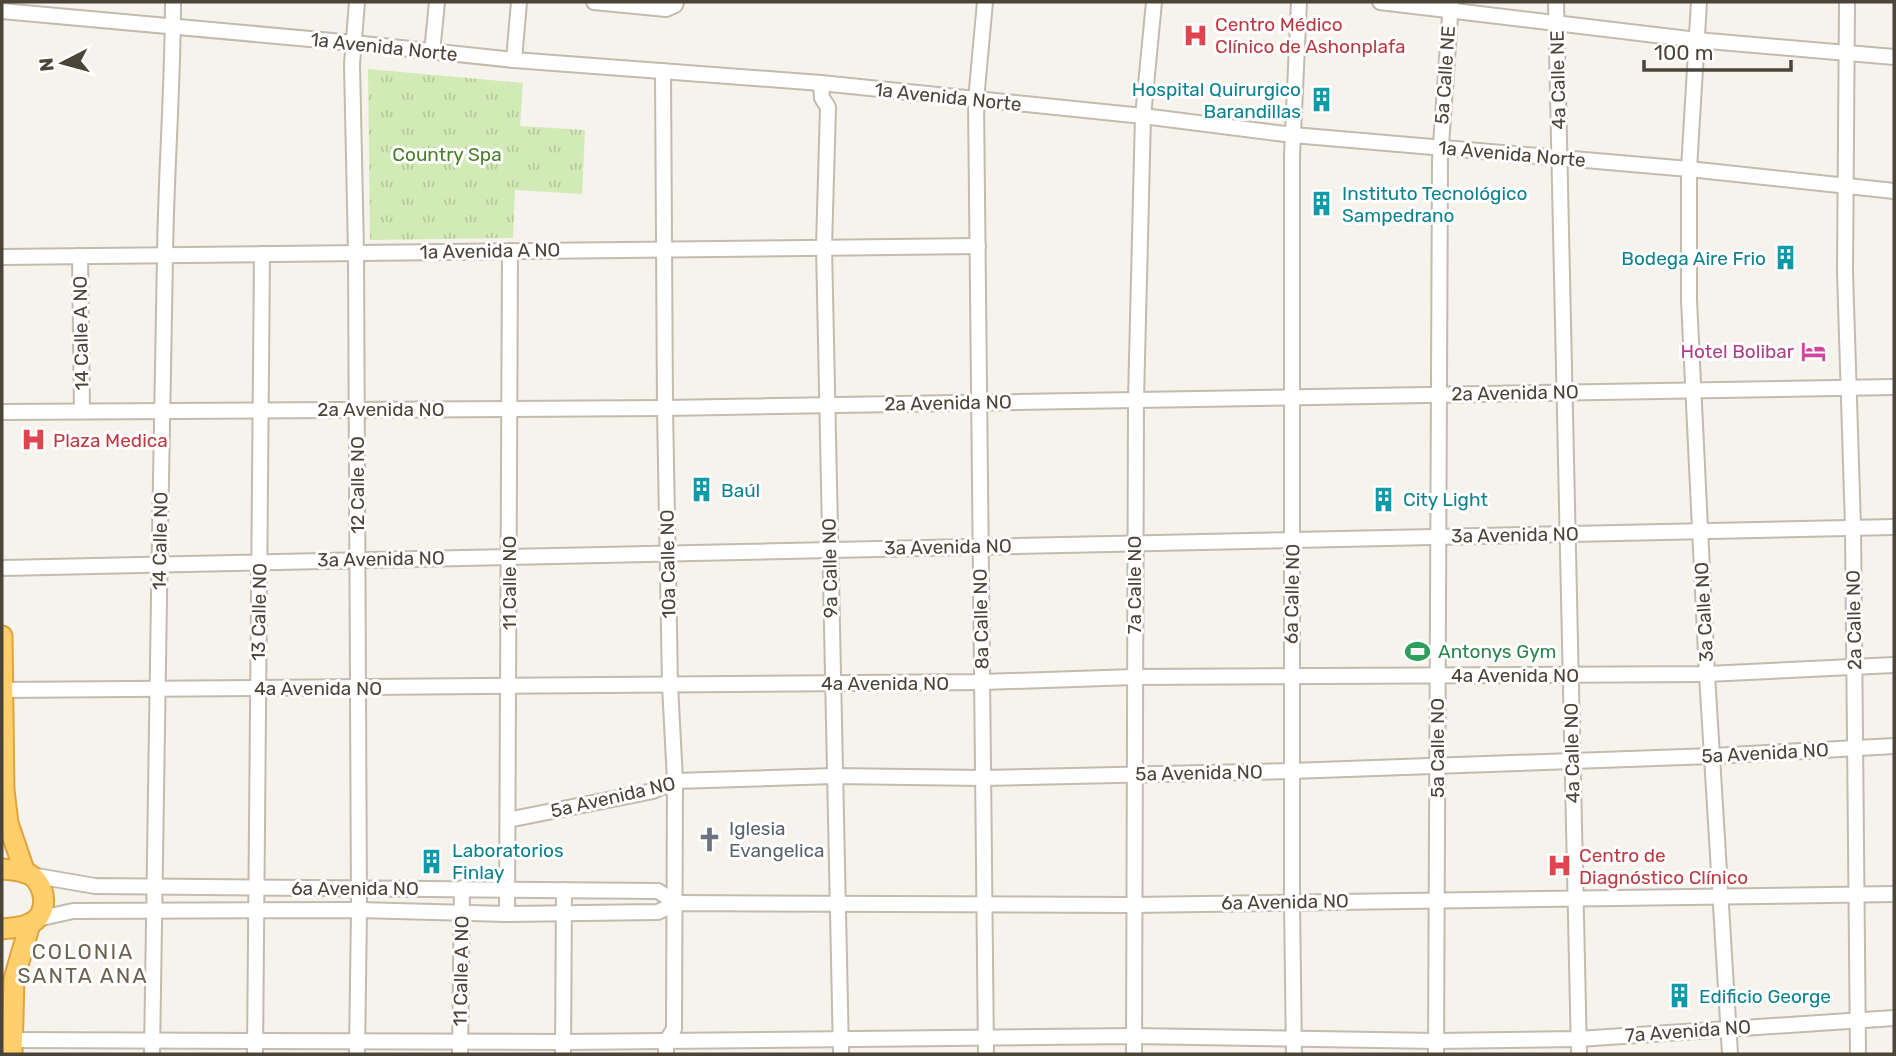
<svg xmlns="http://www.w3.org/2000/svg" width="1896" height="1056" font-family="Rubik,sans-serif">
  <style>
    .park { fill: url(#park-tufts) }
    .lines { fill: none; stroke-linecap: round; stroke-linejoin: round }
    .minor-casing { stroke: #c2bbae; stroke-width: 18 }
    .highway-casing { stroke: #e0a43c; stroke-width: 23 }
    .minor { stroke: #fff; stroke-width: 14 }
    .highway { stroke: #ffcf6e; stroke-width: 19 }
    .labels { text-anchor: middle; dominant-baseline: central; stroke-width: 6; stroke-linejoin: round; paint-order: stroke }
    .health-label { font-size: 19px; fill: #be3a42; stroke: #fff; text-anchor: start }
    .street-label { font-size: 19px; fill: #4b4439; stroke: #fff }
    .culture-label { font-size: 19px; fill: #0d838f; stroke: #fff; text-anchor: start }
    .park-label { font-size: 19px; fill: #4a7f2a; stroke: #fff }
    .hotel-label { font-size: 19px; fill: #b23c85; stroke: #fff; text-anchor: end }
    .leisure-label { font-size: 19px; fill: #27864d; stroke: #fff; text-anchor: start }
    .worship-label { font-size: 19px; fill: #5b616d; stroke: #fff; text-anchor: start }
    .neighbourhood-label { font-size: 21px; letter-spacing: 2px; fill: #6e6250; stroke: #fff }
  </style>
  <defs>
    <pattern id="park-tufts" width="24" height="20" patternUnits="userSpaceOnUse" patternTransform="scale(1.75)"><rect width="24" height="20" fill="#d2eab5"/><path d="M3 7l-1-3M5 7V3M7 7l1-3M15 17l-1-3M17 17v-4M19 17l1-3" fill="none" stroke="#b6ca9c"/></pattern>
  </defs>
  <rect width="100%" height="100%" fill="#f6f3ec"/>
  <!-- park -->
  <path class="park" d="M368,69L523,83L520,126L585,130L582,194L515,190L513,238L370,240Z"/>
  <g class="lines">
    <defs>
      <g id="minor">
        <path d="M594,2L666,9L675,5L676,2"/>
        <path d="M985,2L976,100L986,1054"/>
        <path d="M1380,2L1697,40L1894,57"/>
        <path d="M1556,2L1579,1054"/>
        <path d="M1699,2L1689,169V300L1707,674L1730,1054"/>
        <path d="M1847,2L1845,272L1853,527L1858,1054"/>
        <path d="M2,11L354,43L514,60L821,83L1143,116L1293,135L1689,169L1894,191"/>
        <path d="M432,52L437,2"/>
        <path d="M514,60L519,2"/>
        <path d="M663,71L665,408L670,685L675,781L674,1029L666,1042V1054"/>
        <path d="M821,83L822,98L828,107L824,247L841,1054"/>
        <path d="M80,256L82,411"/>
        <path d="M2,257L978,246"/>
        <path d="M2,412L665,408L1894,387"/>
        <path d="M2,568L1894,527"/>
        <path d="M2,690L982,682L1134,677L1707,674L1894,665"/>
        <path d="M508,820L653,791L675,781L834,776L983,778L1291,771L1712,756L1894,746"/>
        <path d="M31,875L95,886L658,891L676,903"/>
        <path d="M507,914L510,251"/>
        <path d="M37,919L73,911L359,910L507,914L658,912L676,903L1133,905L1894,894"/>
        <path d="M12,1040L563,1042L1134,1036L1436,1041L1578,1039L1894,1018"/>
        <path d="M152,1054C154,788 161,522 165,256C166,171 173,86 173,2"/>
        <path d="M255,1054L262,254"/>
        <path d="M357,1054L359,910L356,253L352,64L357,2"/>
        <path d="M460,1054L462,888"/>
        <path d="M563,1054L564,890"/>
        <path d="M1134,1054L1136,400L1143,116L1154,2"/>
        <path d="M1294,1054L1292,902V155L1299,2"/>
        <path d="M1436,1054L1440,159L1451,2"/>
      </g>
      <g id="highway">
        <path d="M2,636L4,790L8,823L25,873"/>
        <path d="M2,869C10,870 21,870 29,874C47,884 50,916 29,924C21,928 10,928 2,929"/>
        <path d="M12,1054L14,979L30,924"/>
      </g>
    </defs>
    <!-- minor casing -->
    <use href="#minor" class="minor-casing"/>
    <!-- highway casing -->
    <use href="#highway" class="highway-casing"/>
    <!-- minor -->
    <use href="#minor" class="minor"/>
    <!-- highway -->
    <use href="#highway" class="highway"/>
  </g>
  <!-- icons -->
  <defs>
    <symbol id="hospital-bare" viewBox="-9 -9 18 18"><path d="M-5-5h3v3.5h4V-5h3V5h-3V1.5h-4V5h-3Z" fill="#e0444e" stroke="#fff" stroke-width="2.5" paint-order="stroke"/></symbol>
    <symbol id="building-bare" viewBox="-9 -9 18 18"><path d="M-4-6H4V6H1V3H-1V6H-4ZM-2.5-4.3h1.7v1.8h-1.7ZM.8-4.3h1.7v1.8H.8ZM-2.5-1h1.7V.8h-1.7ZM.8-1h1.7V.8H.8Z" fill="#0f9aa8" stroke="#fff" stroke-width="2.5" paint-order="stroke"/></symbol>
    <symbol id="hotel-bare" viewBox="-9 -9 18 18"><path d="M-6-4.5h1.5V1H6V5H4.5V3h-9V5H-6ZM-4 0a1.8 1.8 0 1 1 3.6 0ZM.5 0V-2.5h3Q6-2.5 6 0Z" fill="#d1479c" stroke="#fff" stroke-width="2.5" paint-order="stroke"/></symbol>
    <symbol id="stadium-bare" viewBox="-9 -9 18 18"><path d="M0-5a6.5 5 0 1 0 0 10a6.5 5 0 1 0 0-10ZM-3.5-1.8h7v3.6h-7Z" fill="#2e9e5b" stroke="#fff" stroke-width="2.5" paint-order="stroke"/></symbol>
    <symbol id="church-bare" viewBox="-9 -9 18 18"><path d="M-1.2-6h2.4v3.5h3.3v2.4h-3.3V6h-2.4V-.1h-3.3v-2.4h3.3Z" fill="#6b7280" stroke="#fff" stroke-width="2.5" paint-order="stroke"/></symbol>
  </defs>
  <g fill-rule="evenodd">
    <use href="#hospital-bare" x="1178" y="18" width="35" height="35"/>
    <use href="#building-bare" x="1304" y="82" width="35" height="35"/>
    <use href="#building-bare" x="1304" y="186" width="35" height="35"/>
    <use href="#building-bare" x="1768" y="240" width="35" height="35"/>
    <use href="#hotel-bare" x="1796" y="334" width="35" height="35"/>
    <use href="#hospital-bare" x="16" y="422" width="35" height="35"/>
    <use href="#building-bare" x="684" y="472" width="35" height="35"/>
    <use href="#building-bare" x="1366" y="482" width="35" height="35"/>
    <use href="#stadium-bare" x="1400" y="634" width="35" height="35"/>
    <use href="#church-bare" x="692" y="822" width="35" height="35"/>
    <use href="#building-bare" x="414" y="844" width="35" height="35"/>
    <use href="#hospital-bare" x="1542" y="848" width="35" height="35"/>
    <use href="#building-bare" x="1662" y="978" width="35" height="35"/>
  </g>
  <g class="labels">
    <!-- health labels -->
    <g class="health-label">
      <text x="1215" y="24">Centro Médico<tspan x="1215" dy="22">Clínico de Ashonplafa</tspan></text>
      <text x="53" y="440">Plaza Medica</text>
      <text x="1579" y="855">Centro de<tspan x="1579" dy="22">Diagnóstico Clínico</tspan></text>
    </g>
    <!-- street labels -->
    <g class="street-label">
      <text transform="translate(384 47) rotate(6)">1a Avenida Norte</text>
      <text transform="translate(1445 75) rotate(-86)">5a Calle NE</text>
      <text transform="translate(1558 80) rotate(-91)">4a Calle NE</text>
      <text transform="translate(948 97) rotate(6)">1a Avenida Norte</text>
      <text transform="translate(1512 154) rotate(5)">1a Avenida Norte</text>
      <text transform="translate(490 251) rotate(-1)">1a Avenida A NO</text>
      <text transform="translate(81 333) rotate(-91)">14 Calle A NO</text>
      <text transform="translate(1515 393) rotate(-1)">2a Avenida NO</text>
      <text transform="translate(948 403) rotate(-1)">2a Avenida NO</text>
      <text x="381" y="409">2a Avenida NO</text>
      <text transform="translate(357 485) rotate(-90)">12 Calle NO</text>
      <text transform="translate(1515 535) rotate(-1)">3a Avenida NO</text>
      <text transform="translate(160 541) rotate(-89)">14 Calle NO</text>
      <text transform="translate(948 547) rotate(-1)">3a Avenida NO</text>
      <text transform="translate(381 559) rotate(-1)">3a Avenida NO</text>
      <text transform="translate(668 564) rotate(-91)">10a Calle NO</text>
      <text transform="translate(830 568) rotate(-91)">9a Calle NO</text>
      <text transform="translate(509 583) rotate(-90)">11 Calle NO</text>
      <text transform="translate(1134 585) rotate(-90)">7a Calle NO</text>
      <text transform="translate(1292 594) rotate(-89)">6a Calle NO</text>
      <text transform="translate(259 612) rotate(-89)">13 Calle NO</text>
      <text transform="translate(1704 612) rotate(-93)">3a Calle NO</text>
      <text transform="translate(981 619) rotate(-91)">8a Calle NO</text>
      <text transform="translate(1854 620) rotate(-91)">2a Calle NO</text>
      <text x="1515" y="675">4a Avenida NO</text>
      <text x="885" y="683">4a Avenida NO</text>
      <text x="318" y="688">4a Avenida NO</text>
      <text transform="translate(1437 748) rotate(-90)">5a Calle NO</text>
      <text transform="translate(1572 753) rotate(-91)">4a Calle NO</text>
      <text transform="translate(1765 753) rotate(-3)">5a Avenida NO</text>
      <text transform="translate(1199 773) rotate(-1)">5a Avenida NO</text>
      <text transform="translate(613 797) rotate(-13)">5a Avenida NO</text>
      <text x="355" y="888">6a Avenida NO</text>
      <text transform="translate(1285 902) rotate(-1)">6a Avenida NO</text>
      <text transform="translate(461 971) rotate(-89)">11 Calle A NO</text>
      <text transform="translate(1688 1031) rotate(-4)">7a Avenida NO</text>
    </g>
    <!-- culture labels -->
    <g class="culture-label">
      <text x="1301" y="89" text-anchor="end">Hospital Quirurgico<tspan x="1301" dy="22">Barandillas</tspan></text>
      <text x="1342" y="193">Instituto Tecnológico<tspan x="1342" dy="22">Sampedrano</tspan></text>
      <text x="1766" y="258" text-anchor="end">Bodega Aire Frio</text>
      <text x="721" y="490">Baúl</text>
      <text x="1403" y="499">City Light</text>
      <text x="452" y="850">Laboratorios<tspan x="452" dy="22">Finlay</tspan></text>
      <text x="1699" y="996">Edificio George</text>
    </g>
    <!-- park labels -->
    <g class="park-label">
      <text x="447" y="154">Country Spa</text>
    </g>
    <!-- hotel labels -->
    <g class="hotel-label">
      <text x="1794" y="351">Hotel Bolibar</text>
    </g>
    <!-- leisure labels -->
    <g class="leisure-label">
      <text x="1438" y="651">Antonys Gym</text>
    </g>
    <!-- worship labels -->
    <g class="worship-label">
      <text x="729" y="828">Iglesia<tspan x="729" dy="22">Evangelica</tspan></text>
    </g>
    <!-- neighbourhood labels -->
    <g class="neighbourhood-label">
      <text x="83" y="951">COLONIA<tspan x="83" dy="24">SANTA ANA</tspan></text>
    </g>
  </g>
  <!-- border -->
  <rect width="1896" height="1056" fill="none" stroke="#4b4439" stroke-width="7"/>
  <!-- north arrow -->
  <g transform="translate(63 63) rotate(264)" stroke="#ffffff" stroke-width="5" paint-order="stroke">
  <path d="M0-5L12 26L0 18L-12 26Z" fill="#4b4439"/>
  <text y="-10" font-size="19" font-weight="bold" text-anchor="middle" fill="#4b4439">N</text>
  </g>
  <!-- scale -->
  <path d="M1644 60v10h147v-10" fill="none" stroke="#4b4439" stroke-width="3.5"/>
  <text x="1654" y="60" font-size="21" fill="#4b4439" stroke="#ffffff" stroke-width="5" paint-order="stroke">100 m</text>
</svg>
